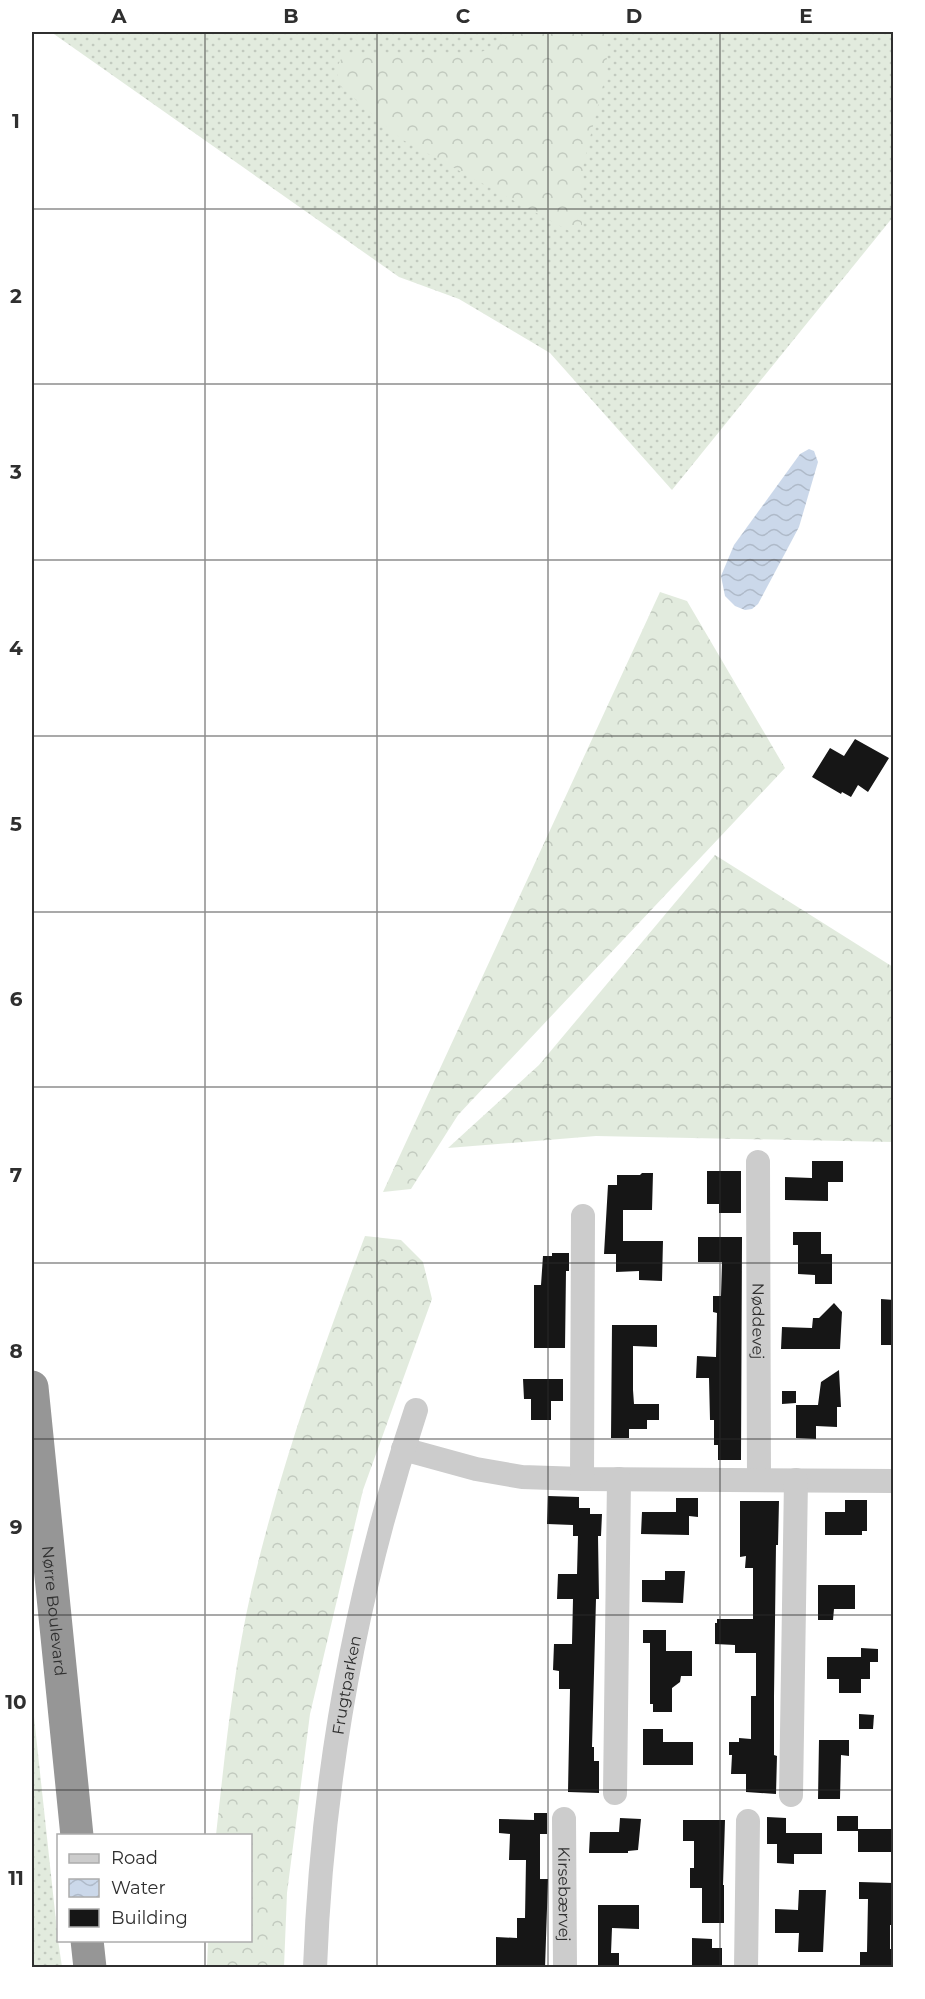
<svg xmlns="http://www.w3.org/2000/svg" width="925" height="1999" font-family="Montserrat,sans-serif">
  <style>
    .grass { fill: url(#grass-dots) }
    .forest { fill: url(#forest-crowns) }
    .water { fill: url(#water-waves) }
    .building { fill: #161616 }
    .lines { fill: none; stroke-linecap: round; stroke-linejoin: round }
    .minor { stroke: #ccc; stroke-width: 24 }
    .highway { stroke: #969696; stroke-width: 33 }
    .grid { fill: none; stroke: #2f2f2f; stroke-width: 1.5; stroke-opacity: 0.55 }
    .labels { text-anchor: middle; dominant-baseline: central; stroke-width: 6; stroke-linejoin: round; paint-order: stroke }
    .street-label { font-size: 16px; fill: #2f2f2f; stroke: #fff }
    .neatline { fill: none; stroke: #2f2f2f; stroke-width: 2 }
    .grid-label { font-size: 20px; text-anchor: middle; font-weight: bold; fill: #2f2f2f }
  </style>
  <defs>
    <pattern id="grass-dots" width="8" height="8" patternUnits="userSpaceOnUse" patternTransform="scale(1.5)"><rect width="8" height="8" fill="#e2ebde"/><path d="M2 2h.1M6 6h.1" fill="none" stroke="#c2cabf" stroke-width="1.8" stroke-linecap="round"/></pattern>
    <pattern id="forest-crowns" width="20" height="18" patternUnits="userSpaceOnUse" patternTransform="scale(1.5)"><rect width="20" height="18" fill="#e2ebde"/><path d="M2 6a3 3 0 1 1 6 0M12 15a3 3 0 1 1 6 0" fill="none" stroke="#c2cabf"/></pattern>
    <pattern id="water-waves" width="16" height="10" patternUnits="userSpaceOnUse" patternTransform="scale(1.5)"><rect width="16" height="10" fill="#cbd8ea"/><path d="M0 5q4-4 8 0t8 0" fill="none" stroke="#afbac9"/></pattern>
  </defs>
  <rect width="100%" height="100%" fill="#fff"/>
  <!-- grass -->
  <g class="grass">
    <path d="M51,32H893V217L672,490L550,353L459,299L399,277Z"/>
    <path d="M32,1698L58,1940L62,1967H32Z"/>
  </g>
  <!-- forest -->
  <g class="forest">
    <path d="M511,32H612L604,44L608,65L583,166L582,225L573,233L401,139L339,85L337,67L344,53L475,54L500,45Z"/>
    <path d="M660,592L687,601L785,768L458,1115L411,1189L383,1192Z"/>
    <path d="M715,855L893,967V1142L596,1136L448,1148L539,1065Z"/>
    <path d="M365,1236L401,1240L423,1262L432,1299L363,1490L310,1714L287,1893L284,1967H207L208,1941L250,1940V1836L216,1835C225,1754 233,1672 251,1592C279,1470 321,1353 365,1236Z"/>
  </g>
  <!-- water -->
  <path class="water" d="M809,449L814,451L818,462L799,527L758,604L752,609L745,610L735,606L725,596L721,576L734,545L800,454Z"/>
  <!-- building -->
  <g class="building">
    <path d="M855,739L889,758L868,792L858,785L851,797L842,792L841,794L812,777L830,748L844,756Z"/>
    <path d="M812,1161H843V1182H828V1201L785,1200V1177L812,1178Z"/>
    <path d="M707,1171H741V1213H719V1204H707Z"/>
    <path d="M642,1173H653L652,1210H623V1241H663L662,1281L639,1280V1271L616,1272V1254H604L608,1185H617V1175H640Z"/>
    <path d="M793,1232H821V1254H832V1284H815V1275L798,1274V1245H793Z"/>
    <path d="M698,1237H742L741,1460H718V1445H714V1420H710L709,1378H696L697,1356L716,1357L717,1313L713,1312V1296H721L722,1262H698Z"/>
    <path d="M552,1253H569V1271H566L565,1348H534V1285H541L543,1256H552Z"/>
    <path d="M881,1299L894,1300V1345H881Z"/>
    <path d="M834,1303L842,1312L840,1349H781L782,1327L812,1328L813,1318H819Z"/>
    <path d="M612,1325H657V1347L633,1346V1390L634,1404H659V1420H647V1429H629V1438H611Z"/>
    <path d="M839,1370L841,1407H837V1427L816,1426V1439L796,1438V1405H818L821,1382Z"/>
    <path d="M523,1379H563V1401H551V1420H531V1399H524Z"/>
    <path d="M782,1391H796V1403L782,1404Z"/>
    <path d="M548,1496L579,1497V1508H590V1514H602L601,1536H598L599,1599H596L592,1747H594V1761H599V1793L568,1792L570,1689H559V1671L553,1670L554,1644H572L573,1599H557L558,1574H577L578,1536H573V1525L547,1524Z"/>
    <path d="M676,1498H698V1517L689,1516V1535L641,1534L642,1512H676Z"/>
    <path d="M845,1500H867V1531H862V1535H825V1512H845Z"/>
    <path d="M740,1501H779L778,1545H776L774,1696V1755L777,1756L776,1794L746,1792V1774H731L732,1755H729V1742H739V1738L751,1739V1696H756V1653H735V1645L715,1644V1623H717V1619H753V1568H745L746,1556L740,1557Z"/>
    <path d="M665,1571H685L683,1603L642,1602V1580H665Z"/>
    <path d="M818,1585H855V1609H834L833,1620H818Z"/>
    <path d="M643,1630H666V1651H692V1676H681L680,1682L672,1688V1712H653V1704H650V1643H643Z"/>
    <path d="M861,1648L878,1649V1662H870V1679H861V1693H839V1679H827V1657H861Z"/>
    <path d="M859,1714L874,1715L873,1729H859Z"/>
    <path d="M643,1729H663V1742H693V1765H643Z"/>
    <path d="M819,1740H849V1756L841,1755L840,1799H818Z"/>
    <path d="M534,1813H547V1834H540V1879H548L545,1968H496V1937L517,1938V1918H525L526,1860H509L510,1834L499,1833V1819L534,1820Z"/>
    <rect x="837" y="1816" width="21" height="15"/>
    <path d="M767,1817L786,1818V1833H822V1854H794V1864L777,1863V1844H767Z"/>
    <path d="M620,1818L641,1819L638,1850L628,1851V1853H589L590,1832H619Z"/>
    <path d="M683,1820H725L723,1885H724V1923H702V1888H690V1868H694V1841H683Z"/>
    <rect x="858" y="1829" width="36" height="23"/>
    <path d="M859,1882L894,1883V1925H890V1949H894V1968H860V1952H867L868,1899H859Z"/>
    <path d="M799,1890H826L823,1952H798L799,1933H775V1909L798,1910Z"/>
    <path d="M598,1905H639V1929L612,1928L611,1953H619V1966L598,1968Z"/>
    <path d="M692,1938L712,1939V1948H722V1968H692Z"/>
  </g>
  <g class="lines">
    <!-- minor -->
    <g class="minor">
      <path id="s1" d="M758,1162L759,1480"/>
      <path d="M403,1449L476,1469L522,1477L582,1479L894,1481"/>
      <path d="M582,1479L583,1216"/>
      <path d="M615,1793L619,1479"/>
      <path d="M791,1795L796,1480"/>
      <path id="s2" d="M564,1819L565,1968"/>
      <path id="s3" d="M315,1968C322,1778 356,1590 416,1410"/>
      <path d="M746,1968L748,1821"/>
    </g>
    <!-- highway -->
    <g class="highway">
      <path id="s4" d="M32,1387L77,1836"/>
      <path d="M87,1940L90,1968"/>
    </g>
  </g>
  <!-- grid -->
  <path class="grid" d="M205,32V1836M377,32V1968M548,32V1968M720,32V1968M32,209H894M32,384H894M32,560H894M32,736H894M32,912H894M32,1087H894M32,1263H894M32,1439H894M32,1615H894M32,1790H894M205,1940V1968"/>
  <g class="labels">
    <!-- street labels -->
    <g class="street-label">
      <text stroke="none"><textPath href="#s1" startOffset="159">Nøddevej</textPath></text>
      <text stroke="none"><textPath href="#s4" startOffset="225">Nørre Boulevard</textPath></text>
      <text stroke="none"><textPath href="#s3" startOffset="285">Frugtparken</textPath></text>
      <text stroke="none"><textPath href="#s2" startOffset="75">Kirsebærvej</textPath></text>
    </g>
  </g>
  <!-- border -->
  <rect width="925" height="1999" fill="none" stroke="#ffffff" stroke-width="66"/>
  <!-- legend -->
  <rect x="57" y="1834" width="195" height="108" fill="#ffffff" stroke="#acacac" stroke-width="1.5"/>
  <rect x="69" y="1854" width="30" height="9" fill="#cccccc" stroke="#acacac" stroke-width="1.5"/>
  <text x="111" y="1864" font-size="18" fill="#2f2f2f">Road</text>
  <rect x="69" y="1879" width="30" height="18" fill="url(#water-waves)" stroke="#acacac" stroke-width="1.5"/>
  <text x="111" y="1894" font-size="18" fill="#2f2f2f">Water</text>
  <rect x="69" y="1909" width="30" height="18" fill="#161616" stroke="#acacac" stroke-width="1.5"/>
  <text x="111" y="1924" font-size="18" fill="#2f2f2f">Building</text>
  <rect x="33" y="33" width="859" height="1933" class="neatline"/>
  <g class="grid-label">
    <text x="119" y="23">A</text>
    <text x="291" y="23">B</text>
    <text x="463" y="23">C</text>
    <text x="634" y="23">D</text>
    <text x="806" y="23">E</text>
    <text x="16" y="128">1</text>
    <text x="16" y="303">2</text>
    <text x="16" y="479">3</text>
    <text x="16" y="655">4</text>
    <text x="16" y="831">5</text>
    <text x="16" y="1006">6</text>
    <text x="16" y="1182">7</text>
    <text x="16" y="1358">8</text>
    <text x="16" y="1534">9</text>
    <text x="16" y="1709">10</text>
    <text x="16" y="1885">11</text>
  </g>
</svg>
